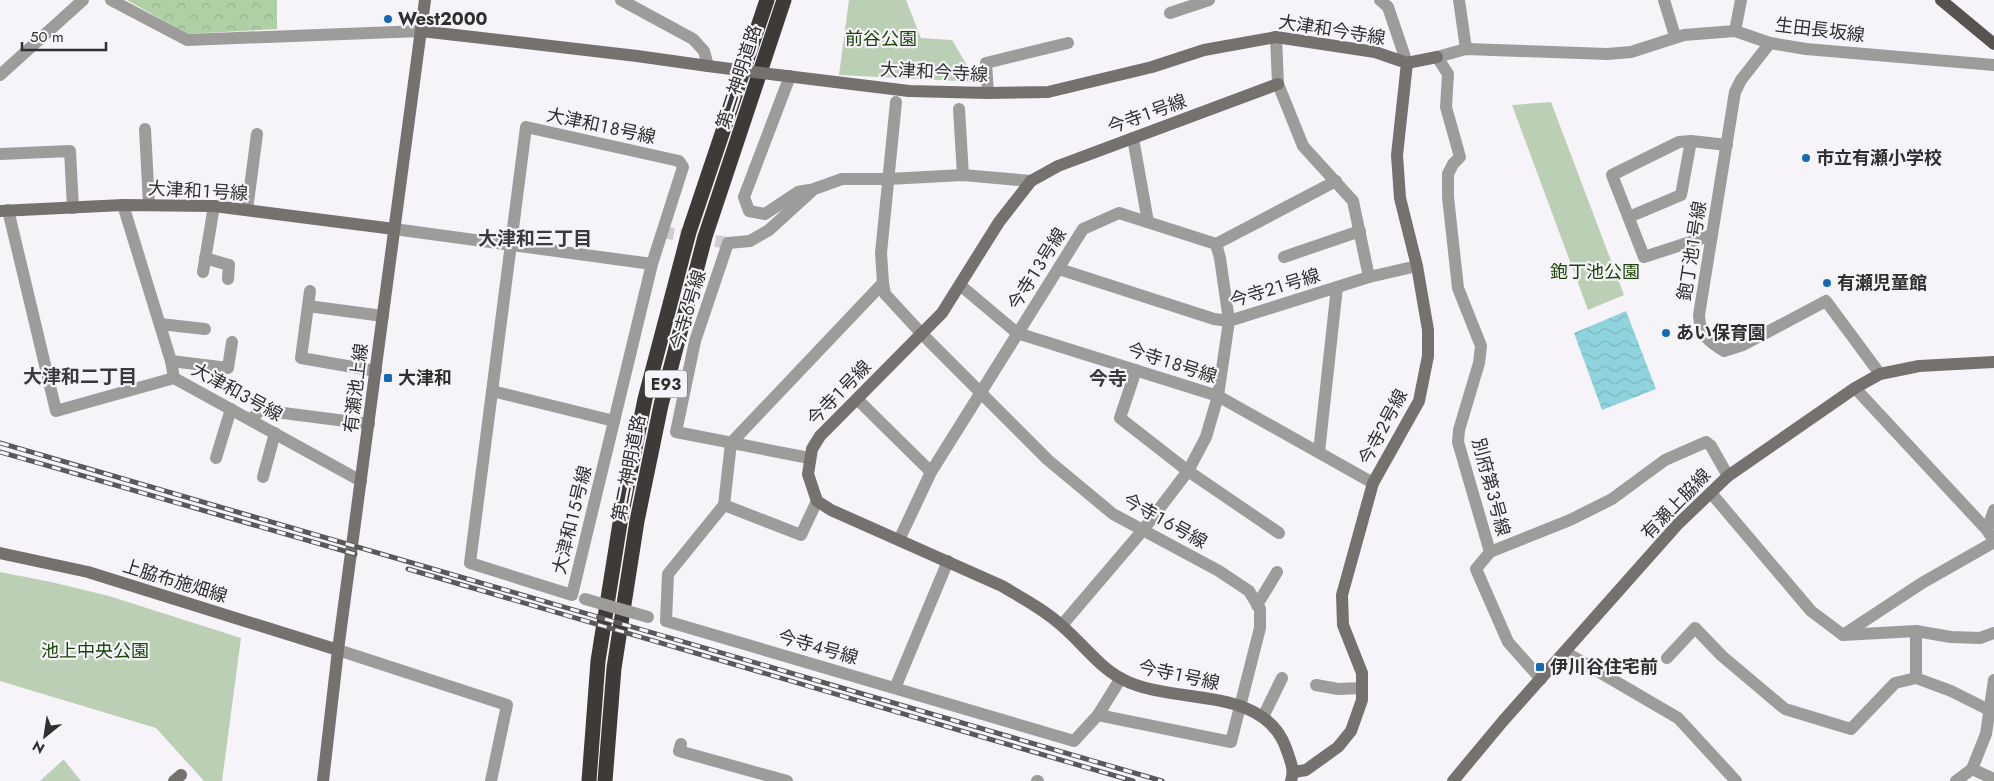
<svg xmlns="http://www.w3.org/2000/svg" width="1994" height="781" font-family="Jost,'Noto Sans JP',sans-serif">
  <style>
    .forest { fill: url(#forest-crowns) }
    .green { fill: #bbcfb5 }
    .water { fill: url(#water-waves) }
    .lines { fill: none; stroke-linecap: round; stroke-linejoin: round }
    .street-tunnel { stroke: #cfcdd1; stroke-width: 12; stroke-dasharray: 12 6; stroke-linecap: butt }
    .street { stroke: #9e9c9a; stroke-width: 12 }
    .secondary { stroke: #74716f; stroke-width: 12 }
    .primary { stroke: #575351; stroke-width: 12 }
    .highway { stroke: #3e3a38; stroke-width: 15 }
    .rail-casing { stroke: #5a585a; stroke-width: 5 }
    .rail { stroke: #f7f4f9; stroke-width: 3; stroke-dasharray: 9; stroke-linecap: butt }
    .street-bridge { stroke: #9e9c9a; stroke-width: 12 }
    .secondary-bridge { stroke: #74716f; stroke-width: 12 }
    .poi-dot { fill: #1469b6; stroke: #f7f4f9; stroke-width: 2 }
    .labels { text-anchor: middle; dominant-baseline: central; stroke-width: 4.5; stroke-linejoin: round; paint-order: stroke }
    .shield { fill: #f7f4f9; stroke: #6c6a6c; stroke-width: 1 }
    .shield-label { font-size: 16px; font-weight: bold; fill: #302f30 }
    .poi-label { font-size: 18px; font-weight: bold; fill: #302f30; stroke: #f7f4f9; text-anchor: start }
    .street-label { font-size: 18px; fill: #302f30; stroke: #f7f4f9 }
    .park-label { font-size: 18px; fill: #1b460a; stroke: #f7f4f9 }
    .neighbourhood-label { font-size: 19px; font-weight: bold; fill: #3b393d; stroke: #f7f4f9 }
  </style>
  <defs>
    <pattern id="forest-crowns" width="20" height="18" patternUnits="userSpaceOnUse" patternTransform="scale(1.25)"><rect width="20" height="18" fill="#aed0a4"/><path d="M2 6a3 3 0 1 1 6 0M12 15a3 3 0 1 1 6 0" fill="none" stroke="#96b38e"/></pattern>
    <pattern id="water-waves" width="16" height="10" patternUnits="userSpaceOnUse" patternTransform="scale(1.25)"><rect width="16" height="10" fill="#8fd4dd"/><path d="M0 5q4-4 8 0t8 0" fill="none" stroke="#7cb6be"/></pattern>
  </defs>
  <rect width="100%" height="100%" fill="#f7f4f9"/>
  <!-- forest -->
  <path class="forest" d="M127,0H277V29L187,34Z"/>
  <!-- green -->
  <g class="green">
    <path d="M849,0H906L921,38L952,40L977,82L839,75Z"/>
    <path d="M1551,102L1624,295L1588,310L1512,105Z"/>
    <path d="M0,572L51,582L109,596L241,638L222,781H204L156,728L0,681Z"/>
    <path d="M64,760L81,781H40L63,760Z"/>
  </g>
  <!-- water -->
  <path class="water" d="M1626,311L1656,389L1602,410L1574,333Z"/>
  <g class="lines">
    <!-- street-tunnel -->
    <path class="street-tunnel" d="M662,232L728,243"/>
    <!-- street -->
    <g class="street">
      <path d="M111,0L187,40L421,31"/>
      <path d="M621,0L693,39L704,51L708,66"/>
      <path d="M1380,0L1388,7L1407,63"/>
      <path d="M1459,0L1466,49"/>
      <path d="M1664,0L1675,36"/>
      <path d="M1170,13L1209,0"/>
      <path d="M1735,31L1741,0"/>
      <path d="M1276,37L1278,84L1303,146L1353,201L1369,277"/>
      <path d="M1770,43L1741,80L1735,92L1699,315C1700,335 1708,341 1724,351L1743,345L1826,301L1880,374"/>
      <path d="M0,75L83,0"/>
      <path d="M790,76L744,197L749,211L765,214L798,192L809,190"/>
      <path d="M988,93L986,63L1068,43"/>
      <path d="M896,102L881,253L883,283L885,294L921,333L1048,460L1113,514L1219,571L1249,591L1260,609V628L1231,742L1098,715"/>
      <path d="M959,109L963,175"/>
      <path d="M145,129L149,205"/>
      <path d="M1133,138L1148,222"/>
      <path d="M0,154L70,151L73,208"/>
      <path d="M123,205L171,361L174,378L361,481"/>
      <path d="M8,210L56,411L174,378"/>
      <path d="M247,210L257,134"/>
      <path d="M1629,217L1681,195L1691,141"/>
      <path d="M394,229L652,264L572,595L470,563L526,127L679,161L683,167L652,264"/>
      <path d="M1712,235L1644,257L1612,175L1679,142L1691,141L1727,145"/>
      <path d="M1216,244L1336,181"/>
      <path d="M1284,257L1360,231"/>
      <path d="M205,258L229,265L228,279"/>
      <path d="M1059,269L1214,319L1229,321L1369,277L1417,266"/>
      <path d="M203,272L214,206"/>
      <path d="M883,283L731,443L724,505L668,574L666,621L1074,741L1098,715L1121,678"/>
      <path d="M960,285L1017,333L1218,396L1373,483"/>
      <path d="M310,291L301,358L376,371"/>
      <path d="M308,306L383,316"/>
      <path d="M160,324L205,329"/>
      <path d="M171,361L228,368L232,342"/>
      <path d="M1136,370L1120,418L1188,471L1279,533"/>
      <path d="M1855,388L1987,530"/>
      <path d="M492,391L614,421"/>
      <path d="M857,399L931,472"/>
      <path d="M251,420L260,410L369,424"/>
      <path d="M1319,452L1337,287"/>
      <path d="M216,458L231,409"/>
      <path d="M809,458L676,432L695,341L728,243L750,241L769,230L814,189L842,179H888L963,175L1031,181"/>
      <path d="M263,477L275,433"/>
      <path d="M1711,493L1811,611L1843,635L1916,631L1951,637L1980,638L1994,633"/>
      <path d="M724,505L801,535L817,501"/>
      <path d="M1990,535L1987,530L1994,510"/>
      <path d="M899,540L931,472L1083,229L1119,213L1216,244L1220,258L1229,321L1218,396L1206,437L1188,471L1143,530L1062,625"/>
      <path d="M1490,552L1570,520L1612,499L1665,460L1706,442L1711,446L1728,476"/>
      <path d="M1257,605L1277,572"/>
      <path d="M1843,635L1922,583L1994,542"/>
      <path d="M338,650L507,705L491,781"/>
      <path d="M1565,652L1678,718L1736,781"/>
      <path d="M1667,658L1695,628L1722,656L1785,709L1851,729L1895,683L1916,678L1951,691L1989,710"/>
      <path d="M1916,678V631"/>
      <path d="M1541,679L1508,642L1476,569L1490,552L1458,442L1459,430L1479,363L1481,346L1458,288L1448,197V174L1453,164L1460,157L1446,107L1448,74L1437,57L1466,49L1607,54L1631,52L1684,35L1735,31L1770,43L1806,49L1994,65"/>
      <path d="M1316,685L1338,689L1362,688"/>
      <path d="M895,688L948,561"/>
      <path d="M1263,717L1282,678"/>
      <path d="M681,744L679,751L787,781"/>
      <path d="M1972,769L1994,779"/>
      <path d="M1037,781H1038"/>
      <path d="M1956,781L1972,769L1986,734L1994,680"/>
    </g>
    <!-- secondary -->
    <g class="secondary">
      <path d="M421,31L637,56L708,66"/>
      <path d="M778,75L909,91L988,93L1048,92L1152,67L1204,50L1276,37L1375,52L1407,63L1437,57"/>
      <path d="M1278,84L1058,166L1031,181L999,222L942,313L820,436L812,449L808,474L817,501L831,510L1002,586C1022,598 1045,610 1062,626C1082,643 1098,666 1122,679C1172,706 1263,684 1286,748C1290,760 1295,769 1291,781"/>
      <path d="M0,211L123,205L214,206L394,229"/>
      <path d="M0,553L88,572L338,650"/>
      <path d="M1294,772L1306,770L1338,747L1351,731L1362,700V673L1343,625L1342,595L1373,483L1419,401L1428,356V330L1417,266L1400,198L1397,155L1407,63"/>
      <path d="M174,781L181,775"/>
      <path d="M323,781L338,650L425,0"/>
      <path d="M1453,781L1503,721L1677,525L1728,476L1855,388L1880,374L1919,366L1994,362"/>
    </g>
    <!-- primary -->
    <path class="primary" d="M1941,0L1994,44"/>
    <!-- highway -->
    <g class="highway">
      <path d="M589,781L598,661L621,517L645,399L689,232L767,0"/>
      <path d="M605,781L614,668L637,521L661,405L705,237L784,0"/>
    </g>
    <defs>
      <g id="rail">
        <path d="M0,443L1162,781"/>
        <path d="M0,452L355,554"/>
        <path d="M408,569L1133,781"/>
      </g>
    </defs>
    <!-- rail casing -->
    <use href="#rail" class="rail-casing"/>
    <!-- rail -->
    <use href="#rail" class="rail"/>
    <!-- street-bridge -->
    <path class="street-bridge" d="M585,599L648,617"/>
    <!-- secondary-bridge -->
    <path class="secondary-bridge" d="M708,66L778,75"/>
  </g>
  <!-- markers -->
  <g class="poi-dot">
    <circle cx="388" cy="19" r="5"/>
    <circle cx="1806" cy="158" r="5"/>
    <circle cx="1827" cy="283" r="5"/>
    <circle cx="1666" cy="333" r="5"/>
    <rect x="383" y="373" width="10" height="10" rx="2.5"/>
    <rect x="1535" y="662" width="10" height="10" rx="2.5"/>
  </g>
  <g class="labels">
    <!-- shield labels -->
    <rect class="shield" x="645" y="370.5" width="42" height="27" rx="4"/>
    <g class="shield-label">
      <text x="666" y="384">E93</text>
    </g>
    <!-- poi labels -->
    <g class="poi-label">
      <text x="398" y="19">West2000</text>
      <text x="1816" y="158">市立有瀬小学校</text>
      <text x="1837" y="283">有瀬児童館</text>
      <text x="1676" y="333">あい保育園</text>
      <text x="398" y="378">大津和</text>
      <text x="1550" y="667">伊川谷住宅前</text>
    </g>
    <!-- street labels -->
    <g class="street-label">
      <text transform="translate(1332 30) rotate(9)">大津和今寺線</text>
      <text transform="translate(1820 30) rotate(7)">生田長坂線</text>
      <text transform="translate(934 72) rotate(3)">大津和今寺線</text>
      <text transform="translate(739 77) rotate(-72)">第二神明道路</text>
      <text transform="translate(1147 114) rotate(-20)">今寺１号線</text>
      <text transform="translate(601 126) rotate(12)">大津和１８号線</text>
      <text transform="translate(198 191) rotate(3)">大津和１号線</text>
      <text transform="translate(1692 251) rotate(-81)">鉋丁池１号線</text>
      <text transform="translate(1037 269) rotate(-58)">今寺１３号線</text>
      <text transform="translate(1275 288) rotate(-17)">今寺２１号線</text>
      <text transform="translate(688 310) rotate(-73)">今寺６号線</text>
      <text transform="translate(1172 363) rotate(18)">今寺１８号線</text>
      <text transform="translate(356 388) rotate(-83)">有瀬池上線</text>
      <text transform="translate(237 392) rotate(29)">大津和３号線</text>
      <text transform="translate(839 393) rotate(-46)">今寺１号線</text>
      <text transform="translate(1383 427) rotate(-62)">今寺２号線</text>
      <text transform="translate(629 468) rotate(-79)">第二神明道路</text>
      <text transform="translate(1491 487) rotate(75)">別府第３号線</text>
      <text transform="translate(1676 504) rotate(-46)">有瀬上脇線</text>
      <text transform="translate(572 520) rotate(-76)">大津和１５号線</text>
      <text transform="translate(1165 521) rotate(29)">今寺１６号線</text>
      <text transform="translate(175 581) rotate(17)">上脇布施畑線</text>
      <text transform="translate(818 647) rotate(16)">今寺４号線</text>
      <text transform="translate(1179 675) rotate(12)">今寺１号線</text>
    </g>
    <!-- park labels -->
    <g class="park-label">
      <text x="881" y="39">前谷公園</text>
      <text x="1595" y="272">鉋丁池公園</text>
      <text x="95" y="651">池上中央公園</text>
    </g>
    <!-- neighbourhood labels -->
    <g class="neighbourhood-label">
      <text x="535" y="238">大津和三丁目</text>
      <text x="80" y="376">大津和二丁目</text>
      <text x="1108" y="378">今寺</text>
    </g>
  </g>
  <!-- north arrow -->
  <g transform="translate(45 736) rotate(210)" stroke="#f7f4f9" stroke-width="4" paint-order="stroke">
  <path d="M0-4L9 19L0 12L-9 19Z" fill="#302f30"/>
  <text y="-8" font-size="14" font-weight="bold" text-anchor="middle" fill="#302f30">N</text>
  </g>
  <!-- scale -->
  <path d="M22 42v8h84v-8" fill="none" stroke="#302f30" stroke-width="2.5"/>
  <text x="30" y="42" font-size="15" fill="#302f30" stroke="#f7f4f9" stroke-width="4" paint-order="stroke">50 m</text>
</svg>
